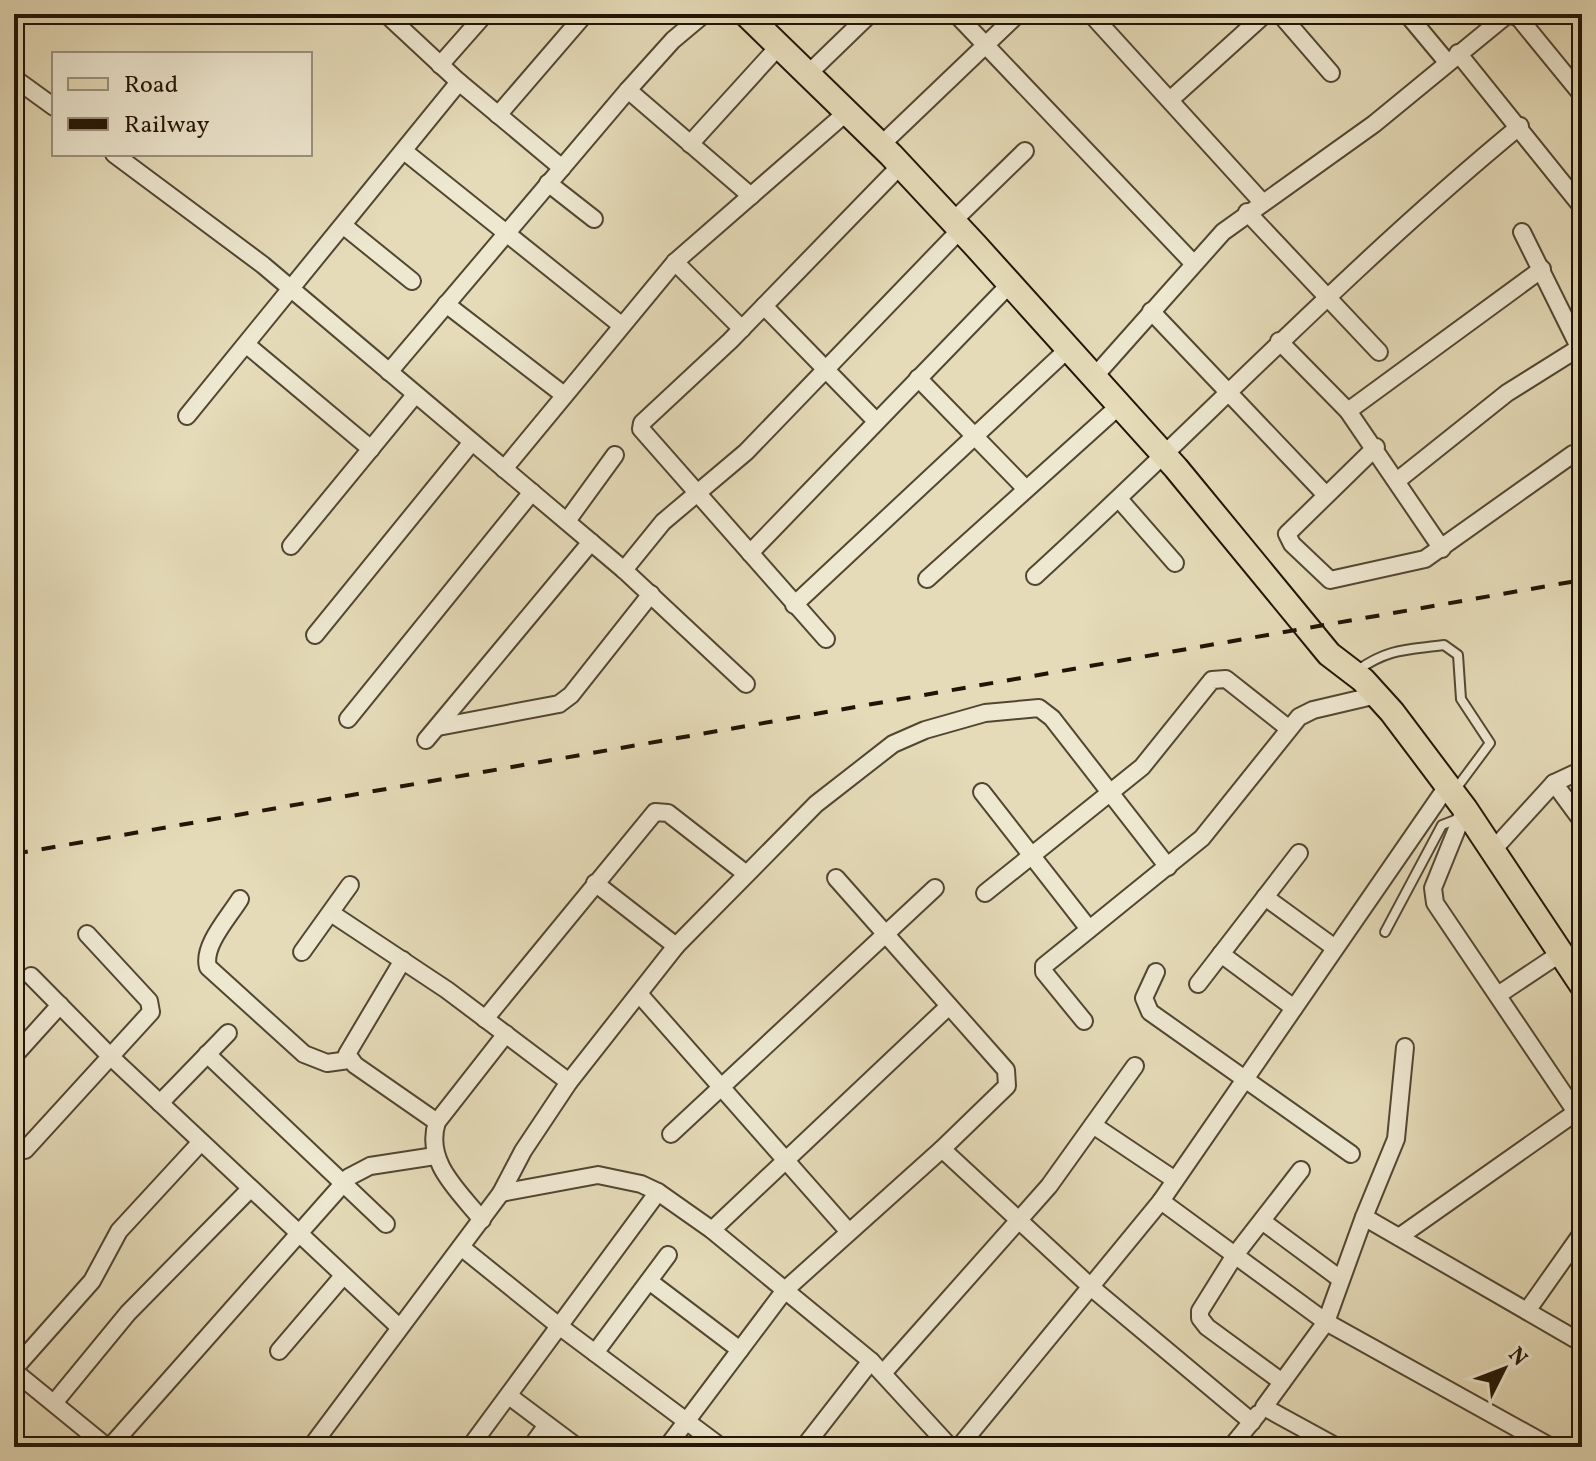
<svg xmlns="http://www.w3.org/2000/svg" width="1596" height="1461" font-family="Vollkorn,serif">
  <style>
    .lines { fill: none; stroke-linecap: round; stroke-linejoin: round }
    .service-casing { stroke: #524632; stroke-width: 12 }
    .minor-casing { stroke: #524632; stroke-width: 20 }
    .primary-casing { stroke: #211405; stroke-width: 28 }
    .service { stroke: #eee8d1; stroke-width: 8 }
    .minor { stroke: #eee8d1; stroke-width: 16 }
    .primary { stroke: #e5dbb8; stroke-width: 24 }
    .rail { stroke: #211405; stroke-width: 4; stroke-dasharray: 14 14; stroke-linecap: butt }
  </style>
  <rect width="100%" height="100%" fill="#e5dbb8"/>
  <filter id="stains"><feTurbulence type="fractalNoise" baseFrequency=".0025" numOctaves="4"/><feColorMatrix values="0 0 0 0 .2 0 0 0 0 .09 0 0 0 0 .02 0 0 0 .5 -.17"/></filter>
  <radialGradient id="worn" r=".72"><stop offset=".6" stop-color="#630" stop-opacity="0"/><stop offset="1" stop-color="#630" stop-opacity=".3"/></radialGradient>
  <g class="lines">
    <defs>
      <g id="service">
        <path d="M1358,670C1389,648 1408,650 1444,645L1458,655L1461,699L1490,743L1455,790"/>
        <path d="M1385,932L1442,825L1460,818"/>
      </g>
      <g id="minor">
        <path d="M386,14L459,82L562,168"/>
        <path d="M956,14L1193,263"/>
        <path d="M1091,14L1262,202"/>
        <path d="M1280,14L1331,73"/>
        <path d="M1407,14L1447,62"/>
        <path d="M1509,14L1519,18L1582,95"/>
        <path d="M1458,53L1582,207"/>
        <path d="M440,65L485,14"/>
        <path d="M808,74L870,14"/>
        <path d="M14,78L54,107"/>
        <path d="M628,90L751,196"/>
        <path d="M1170,100L1265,14"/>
        <path d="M498,115L585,14"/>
        <path d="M690,144L779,46"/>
        <path d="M881,145L1018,14"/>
        <path d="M404,151L621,325"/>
        <path d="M114,154L263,265L624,570L746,684"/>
        <path d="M548,183L594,219"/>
        <path d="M1247,212L1379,352"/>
        <path d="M953,221L1025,151"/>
        <path d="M344,226L412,281"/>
        <path d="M1522,232L1582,353"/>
        <path d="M675,262L742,329"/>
        <path d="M446,304L564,395"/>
        <path d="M764,306L875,420"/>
        <path d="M1151,311L1325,494"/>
        <path d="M1279,341L1348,411L1442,549"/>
        <path d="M247,345L371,449"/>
        <path d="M389,372L628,90L673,40L704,14"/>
        <path d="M1094,377L1223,232L1374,124L1508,14"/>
        <path d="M918,378L1026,489"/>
        <path d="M1348,411L1542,269"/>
        <path d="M187,416L459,82"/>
        <path d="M1376,447L1287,534L1292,544L1330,580L1425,559L1573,454"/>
        <path d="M504,469L675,262L847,112"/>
        <path d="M1398,480L1507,393L1582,346"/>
        <path d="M1119,499L1175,563"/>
        <path d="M567,521L615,455"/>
        <path d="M291,546L415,395"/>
        <path d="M750,553L1010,284"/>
        <path d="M624,570L663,522L746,452L961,229"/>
        <path d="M1035,576C1198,427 1349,267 1520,126"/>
        <path d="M927,579L1119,406"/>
        <path d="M794,605L1068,349"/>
        <path d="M315,635L472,442"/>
        <path d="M826,639L641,429L642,423L730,341L901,165"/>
        <path d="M348,719L532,492"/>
        <path d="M438,727L559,704L571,695L651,594"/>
        <path d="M426,740L591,542"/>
        <path d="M1554,783L1582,821"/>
        <path d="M982,792L1089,929"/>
        <path d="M1465,809L1433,888L1435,903L1576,1112"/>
        <path d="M1492,851L1554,783L1582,770"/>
        <path d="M595,883L676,946"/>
        <path d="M985,893L1142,767L1212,680L1226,679L1288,728"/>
        <path d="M1265,897L1335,948"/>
        <path d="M240,899C229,917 202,946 208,967L304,1054L327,1063L349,1060"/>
        <path d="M331,913L447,990L569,1082"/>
        <path d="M302,952L350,885"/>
        <path d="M1221,954L1294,1008"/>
        <path d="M403,960L347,1054L355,1065L437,1122"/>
        <path d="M1156,972L1144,998L1150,1012L1351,1154"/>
        <path d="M31,976L111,1057L399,1327"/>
        <path d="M1198,984L1299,853"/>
        <path d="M640,995L849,1232"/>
        <path d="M1498,995L1561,953"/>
        <path d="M485,1019L655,812L668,813L745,873"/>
        <path d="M1084,1021L1044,972V966L1202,838L1299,717L1313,710L1377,695"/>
        <path d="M207,1054L386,1224"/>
        <path d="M14,1056L60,1005"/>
        <path d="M160,1103L228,1033"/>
        <path d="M1093,1125L1175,1180"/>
        <path d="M671,1134L935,888"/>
        <path d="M942,1149L1092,1288L1252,1422"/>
        <path d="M25,1150L151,1012L149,1001L87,934"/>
        <path d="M501,1193L598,1175L641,1184L658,1192L712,1230L871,1361L950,1447"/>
        <path d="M1161,1201L1326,1322L1551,1447"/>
        <path d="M1364,1217L1396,1139L1405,1047"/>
        <path d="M482,1220C459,1191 424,1162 437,1122L506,1034"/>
        <path d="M1262,1221L1339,1278"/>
        <path d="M712,1230L949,1006"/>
        <path d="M1399,1237L1582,1108"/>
        <path d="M461,1247L559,1326L721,1447"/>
        <path d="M649,1281L740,1350"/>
        <path d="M1527,1311L1582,1233"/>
        <path d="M279,1351L343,1276"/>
        <path d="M595,1353L668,1255"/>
        <path d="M14,1369L92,1281L119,1231L201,1142"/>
        <path d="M14,1371L107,1447"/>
        <path d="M884,1372L1049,1186L1135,1066"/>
        <path d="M1282,1382L1207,1327L1200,1318V1311L1235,1255L1301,1170"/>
        <path d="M509,1396L577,1447"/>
        <path d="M54,1403L128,1313L250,1189"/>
        <path d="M110,1447L349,1177L370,1166L435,1156"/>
        <path d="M311,1447L501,1193L523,1151L569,1082L676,946L816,804L893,744L925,730L985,713L1039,708L1052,718L1168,867"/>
        <path d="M470,1447L658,1192"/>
        <path d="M531,1447L547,1425"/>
        <path d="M667,1447L785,1290L942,1149L1007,1086L1006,1070L836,878"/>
        <path d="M804,1447L871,1361"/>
        <path d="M959,1447L1161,1201L1448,785"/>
        <path d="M1231,1447L1258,1414"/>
        <path d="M1337,1447L1264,1407L1326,1322L1364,1217L1582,1343"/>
      </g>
      <path id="primary" d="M746,14L891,155L975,245L1176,468L1329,654L1363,680L1392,712L1465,809L1582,985"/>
    </defs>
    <!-- service casing -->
    <use href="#service" class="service-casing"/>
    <!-- minor casing -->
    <use href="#minor" class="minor-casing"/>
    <!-- primary casing -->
    <use href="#primary" class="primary-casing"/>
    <!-- service -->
    <use href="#service" class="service"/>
    <!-- minor -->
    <use href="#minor" class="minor"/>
    <!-- primary -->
    <use href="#primary" class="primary"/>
    <!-- rail -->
    <path class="rail" d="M14,854L1582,580"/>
  </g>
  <!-- margin -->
  <rect width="1596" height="1461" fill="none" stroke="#e5dbb8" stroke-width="48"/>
  <rect x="16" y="16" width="1564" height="1429" fill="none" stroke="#211405" stroke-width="4"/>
  <rect x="24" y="24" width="1548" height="1413" fill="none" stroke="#211405" stroke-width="2"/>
  <!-- legend -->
  <rect x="52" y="52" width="260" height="104" fill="#eee8d1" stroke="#9c937f" stroke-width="2"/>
  <rect x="68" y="78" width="40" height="12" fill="#e5dbb8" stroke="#9c937f" stroke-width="2"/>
  <text x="124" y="92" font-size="24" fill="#211405">Road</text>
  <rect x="68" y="118" width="40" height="12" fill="#211405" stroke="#9c937f" stroke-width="2"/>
  <text x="124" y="132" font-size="24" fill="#211405">Railway</text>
  <!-- north arrow -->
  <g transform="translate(1504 1369) rotate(48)" stroke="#eee8d1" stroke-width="6" paint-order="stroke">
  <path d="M0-6L14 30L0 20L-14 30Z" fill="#211405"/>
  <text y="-12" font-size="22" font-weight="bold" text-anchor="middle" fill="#211405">N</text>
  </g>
  <rect width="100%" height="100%" filter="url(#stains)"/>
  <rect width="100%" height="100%" fill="url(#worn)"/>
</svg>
